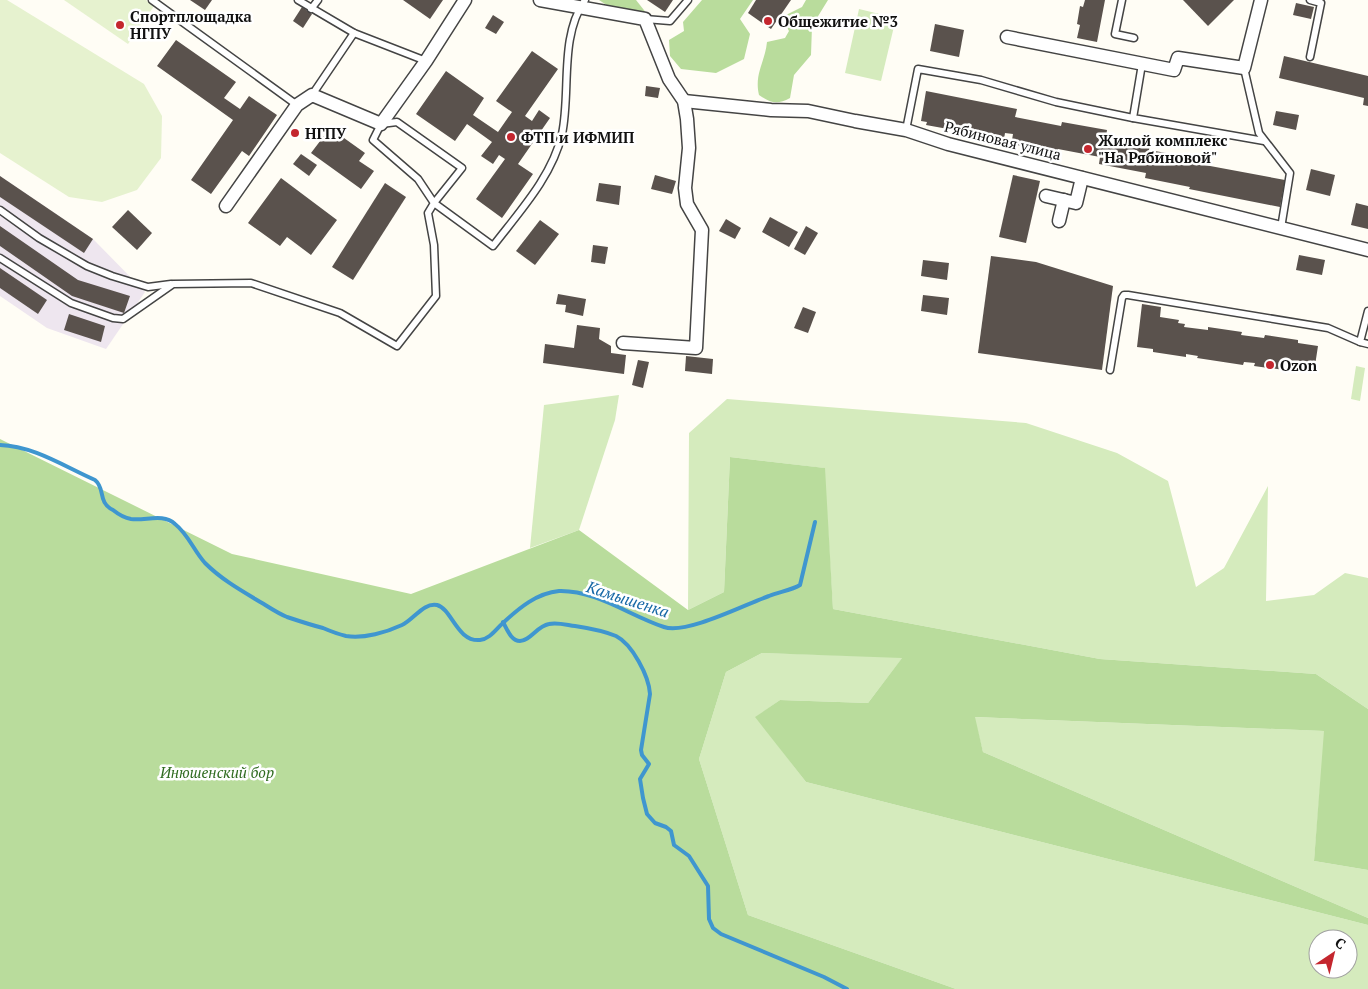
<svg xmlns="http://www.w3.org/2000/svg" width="1368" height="989" font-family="'PT Serif',serif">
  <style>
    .industrial { fill: #eee6ef }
    .green { fill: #d5ebbd; fill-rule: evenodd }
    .forest { fill: #b9dc9c }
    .pitch { fill: #e6f2cf }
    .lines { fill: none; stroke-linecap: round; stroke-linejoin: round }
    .stream { stroke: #3f96cf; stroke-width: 4 }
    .building { fill: #5a524d }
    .lane-casing { stroke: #444; stroke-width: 9 }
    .street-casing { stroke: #444; stroke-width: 15 }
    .lane { stroke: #fff; stroke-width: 6 }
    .street { stroke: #fff; stroke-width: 12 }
    .poi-dot { fill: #c4262e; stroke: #fff; stroke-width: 2 }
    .labels { text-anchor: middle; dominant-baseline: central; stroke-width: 5; stroke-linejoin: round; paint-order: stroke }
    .poi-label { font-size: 15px; font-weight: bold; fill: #111; stroke: #fff; text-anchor: start }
    .street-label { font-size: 15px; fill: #111; stroke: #fff }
    .park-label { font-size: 15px; font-style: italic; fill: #2f6b1f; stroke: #fff }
    .water-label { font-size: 16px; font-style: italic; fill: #1768a6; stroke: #fff }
  </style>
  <rect width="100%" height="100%" fill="#fffdf5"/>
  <!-- industrial -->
  <path class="industrial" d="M0,176L93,239L145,292L106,349L47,328L0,296Z"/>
  <!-- green -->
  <g class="green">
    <path d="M859,9L896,18L881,81L845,73Z"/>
    <path d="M1356,366L1365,368L1360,401L1351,399Z"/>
    <path d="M619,395L615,420L579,530L530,548L544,405Z"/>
    <path d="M727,399L1026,423L1117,453L1168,481L1196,587L1224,568L1268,486L1266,601L1314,595L1345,573L1368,578V709L1316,674L1100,659L833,609L824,468L730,457L724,592L688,610L689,433Z"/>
    <path d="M762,653L903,657L868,703L780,700L756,717L806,782L1368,925V989H956L748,915L699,759L726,672ZM1318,939H1348V969H1318Z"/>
    <path d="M974,717L1325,731L1314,861L1368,870V918L983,752Z"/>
  </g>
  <!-- forest -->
  <g class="forest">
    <path d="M599,0H636L651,19L645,25L635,24Z"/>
    <path d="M702,0H753L740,19L750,34L744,59L716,73L681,69L670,56L669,40L684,31L683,22Z"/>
    <path d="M806,0H828L812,26L811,55L794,75L790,98C777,105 771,103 759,95C754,74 765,62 767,42L785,38L789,31L785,24L786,15L802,7Z"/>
    <path d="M0,439L232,554L411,594L579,530L688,610L724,592L730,457L825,468L833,609L1100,659L1316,674L1368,709V870L1314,861L1324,731L975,717L983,752L1368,918V925L806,782L755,717L780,700L868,703L902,658L762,653L726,672L699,759L748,915L956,989H0Z"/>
  </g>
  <!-- pitch -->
  <g class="pitch">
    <path d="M0,0H7L144,84L162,116L161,158L137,190L102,202L69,197L0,153Z"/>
    <path d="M64,0H146L154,6L128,44Z"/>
  </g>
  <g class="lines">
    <!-- stream -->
    <g class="stream">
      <path d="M0,445C34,446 65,467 95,480C106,489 97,502 113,510C118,514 125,518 131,519C146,521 163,513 175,524C188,534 194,551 205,563C222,580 242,591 262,603C270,608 279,614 287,617C299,621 311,625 323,628C330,631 338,634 346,636C364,639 387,632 402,625C413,620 424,602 437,605C452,609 457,642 480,640C490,639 496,629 503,623C519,608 537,593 559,591C596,590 630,616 664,627C686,635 746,604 769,596C779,592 792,590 800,585L815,522"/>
      <path d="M503,622C507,629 511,641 520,641C530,641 537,626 549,624C557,622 567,625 575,626C588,628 604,631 616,636C632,644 649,676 650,694L641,750L642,755L649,764L640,779L643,798L647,814L655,823L666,827L671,831L674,845L689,856L708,886L709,919L713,928L721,934L824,977L847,989"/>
    </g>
  </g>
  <!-- building -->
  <g class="building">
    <path d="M190,0H212L205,10Z"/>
    <path d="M403,0H443L430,19Z"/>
    <path d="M647,0H673L665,12Z"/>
    <path d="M756,0H791L771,29L748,13Z"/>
    <path d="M1085,0H1105L1097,42L1077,38L1080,25L1077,24L1080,6L1083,7Z"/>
    <path d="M1183,0H1234L1208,26Z"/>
    <path d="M1296,3L1314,7L1311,19L1293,15Z"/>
    <path d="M302,7L312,14L303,28L293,21Z"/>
    <path d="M493,15L504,22L496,34L485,28Z"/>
    <path d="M935,24L964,30L959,57L930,51Z"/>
    <path d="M176,40L236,82L224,98L240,109L249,96L277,115L249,156L242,151L211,194L191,180L233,120L157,66Z"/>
    <path d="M532,51L558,69L525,116L532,121L539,110L550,118L518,164L533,174L502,218L476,199L505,159L499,155L493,164L481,156L492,142L467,124L455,141L416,114L446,71L484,98L473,115L498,132L512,112L496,101Z"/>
    <path d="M1284,56L1368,76V106L1363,105L1364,98L1279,78Z"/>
    <path d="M646,86L660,88L658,98L645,96Z"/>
    <path d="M926,91L1017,109L1015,117L1061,126L1062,122L1107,130L1106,137L1150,145L1149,150L1195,158L1194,163L1285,180L1280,207L1189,189L1190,187L1145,178L1146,173L1099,164L1100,157L1058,149L1057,155L1022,148L1023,146L1017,145L1018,141L1012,140L1013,134L1005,133L1004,139L984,135L985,132L949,125L948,129L926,125L927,122L921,121Z"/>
    <path d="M1276,111L1299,115L1296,130L1273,125Z"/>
    <path d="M330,128L365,153L359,161L374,171L361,189L311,153Z"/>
    <path d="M301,154L317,165L309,176L293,164Z"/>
    <path d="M1311,169L1335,175L1330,196L1306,190Z"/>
    <path d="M655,175L676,181L672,194L651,189Z"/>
    <path d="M1013,175L1040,181L1026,243L999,237Z"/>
    <path d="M0,176L93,239L84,253L0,197Z"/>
    <path d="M281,178L337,220L311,255L287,237L280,246L248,223Z"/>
    <path d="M385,183L406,197L353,280L332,267Z"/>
    <path d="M599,183L621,186L619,205L596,201Z"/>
    <path d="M1356,203L1368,206V229L1351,225Z"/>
    <path d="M128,210L152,233L137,250L112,227Z"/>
    <path d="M770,217L798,232L789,247L762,232Z"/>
    <path d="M726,219L741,228L735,239L719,231Z"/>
    <path d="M540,220L559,234L535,265L516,251Z"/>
    <path d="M0,226L78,280L130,296L124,313L72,296L0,246Z"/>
    <path d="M806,226L818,233L805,255L794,249Z"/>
    <path d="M593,245L608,247L605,264L591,262Z"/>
    <path d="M1299,255L1325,260L1322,275L1296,270Z"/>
    <path d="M991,256L1036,262L1113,286L1102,370L978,353Z"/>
    <path d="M923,260L949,263L947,280L921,276Z"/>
    <path d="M0,268L47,300L38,314L0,288Z"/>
    <path d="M558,294L586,299L583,316L565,312L566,305L556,304Z"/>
    <path d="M923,295L949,298L947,315L921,311Z"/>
    <path d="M1142,304L1161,307L1160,317L1179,320L1178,323L1185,324L1184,327L1208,330V327L1242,332L1241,335L1264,338L1265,335L1298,340V343L1318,346L1314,372L1307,371V373L1254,366L1255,363L1244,362L1243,365L1197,358L1198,356L1186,354V357L1153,352V349L1137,347Z"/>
    <path d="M803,307L816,312L808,333L794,328Z"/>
    <path d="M69,314L105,326L101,342L64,330Z"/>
    <path d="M577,325L600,328L599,339L611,346V353L626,355L624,374L543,363L545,344L574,348Z"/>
    <path d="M686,356L713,359L712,374L685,371Z"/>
    <path d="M638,360L649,362L643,388L632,385Z"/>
  </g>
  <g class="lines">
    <defs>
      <g id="lane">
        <path d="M152,0L297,105"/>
        <path d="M298,0L354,33L426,61"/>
        <path d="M1122,0L1115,34L1134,38"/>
        <path d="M311,9L318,0"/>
        <path d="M645,19L670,21L688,0"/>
        <path d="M1310,57L1321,3L1310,0"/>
        <path d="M1142,64L1133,118L1264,141"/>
        <path d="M1244,68L1259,133L1290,173L1281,228"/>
        <path d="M312,95L354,33"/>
        <path d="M906,130L918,69L981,80L1056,102L1133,118"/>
        <path d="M0,210L39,238L87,266L112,276L148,287L171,284"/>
        <path d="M0,258L71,303L113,318L123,319L173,284L251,283L340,313L397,346L436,296L434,245L428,213L434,203L418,179L373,140L381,124L397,122L462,168L434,203L493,246C519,212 552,177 562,134C571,92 559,37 585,0"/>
        <path d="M1368,311L1360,342L1368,344"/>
        <path d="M1110,370L1122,298L1124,295H1128L1328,328L1360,342"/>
      </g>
      <g id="street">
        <path d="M540,0L645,19L669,79L684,101L687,119L689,148L685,188L687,204L702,230L696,348L623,343"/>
        <path d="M1007,37L1174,70L1178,58L1244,68L1261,0"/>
        <path d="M684,101L771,110L808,111L855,121L906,130L948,144L1368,250"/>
        <path d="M1046,196L1076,203L1082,178"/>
        <path d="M226,206L297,105L312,95L381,124L426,61L465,0"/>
        <path d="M1059,221L1064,200"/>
      </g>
    </defs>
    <!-- lane casing -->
    <use href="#lane" class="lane-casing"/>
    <!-- street casing -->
    <use href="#street" class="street-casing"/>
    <!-- lane -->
    <use href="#lane" class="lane"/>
    <!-- street -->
    <use href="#street" class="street"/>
  </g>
  <!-- markers -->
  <g class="poi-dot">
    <circle cx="768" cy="21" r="5"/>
    <circle cx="120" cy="25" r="5"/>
    <circle cx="295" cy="133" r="5"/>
    <circle cx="511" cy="137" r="5"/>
    <circle cx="1088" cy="149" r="5"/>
    <circle cx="1270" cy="365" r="5"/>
  </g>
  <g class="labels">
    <!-- poi labels -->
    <g class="poi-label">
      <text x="130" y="16">Спортплощадка<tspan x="130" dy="17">НГПУ</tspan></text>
      <text x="778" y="21">Общежитие №3</text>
      <text x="305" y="133">НГПУ</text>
      <text x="521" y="137">ФТП и ИФМИП</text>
      <text x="1098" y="140">Жилой комплекс<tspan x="1098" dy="17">"На Рябиновой"</tspan></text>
      <text x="1280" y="365">Ozon</text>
    </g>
    <!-- street labels -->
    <g class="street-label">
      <text transform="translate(1003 140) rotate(14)">Рябиновая улица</text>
    </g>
    <!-- park labels -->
    <g class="park-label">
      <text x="217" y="772">Инюшенский бор</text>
    </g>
    <!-- water labels -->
    <g class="water-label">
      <text transform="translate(628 599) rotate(18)">Камышенка</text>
    </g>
  </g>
  <!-- north arrow -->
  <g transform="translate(1333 954) rotate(35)"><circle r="24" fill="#ffffff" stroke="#a0a0a0"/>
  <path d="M0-4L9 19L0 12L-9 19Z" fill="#c4262e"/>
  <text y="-8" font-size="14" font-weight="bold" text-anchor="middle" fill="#111111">С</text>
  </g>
</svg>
